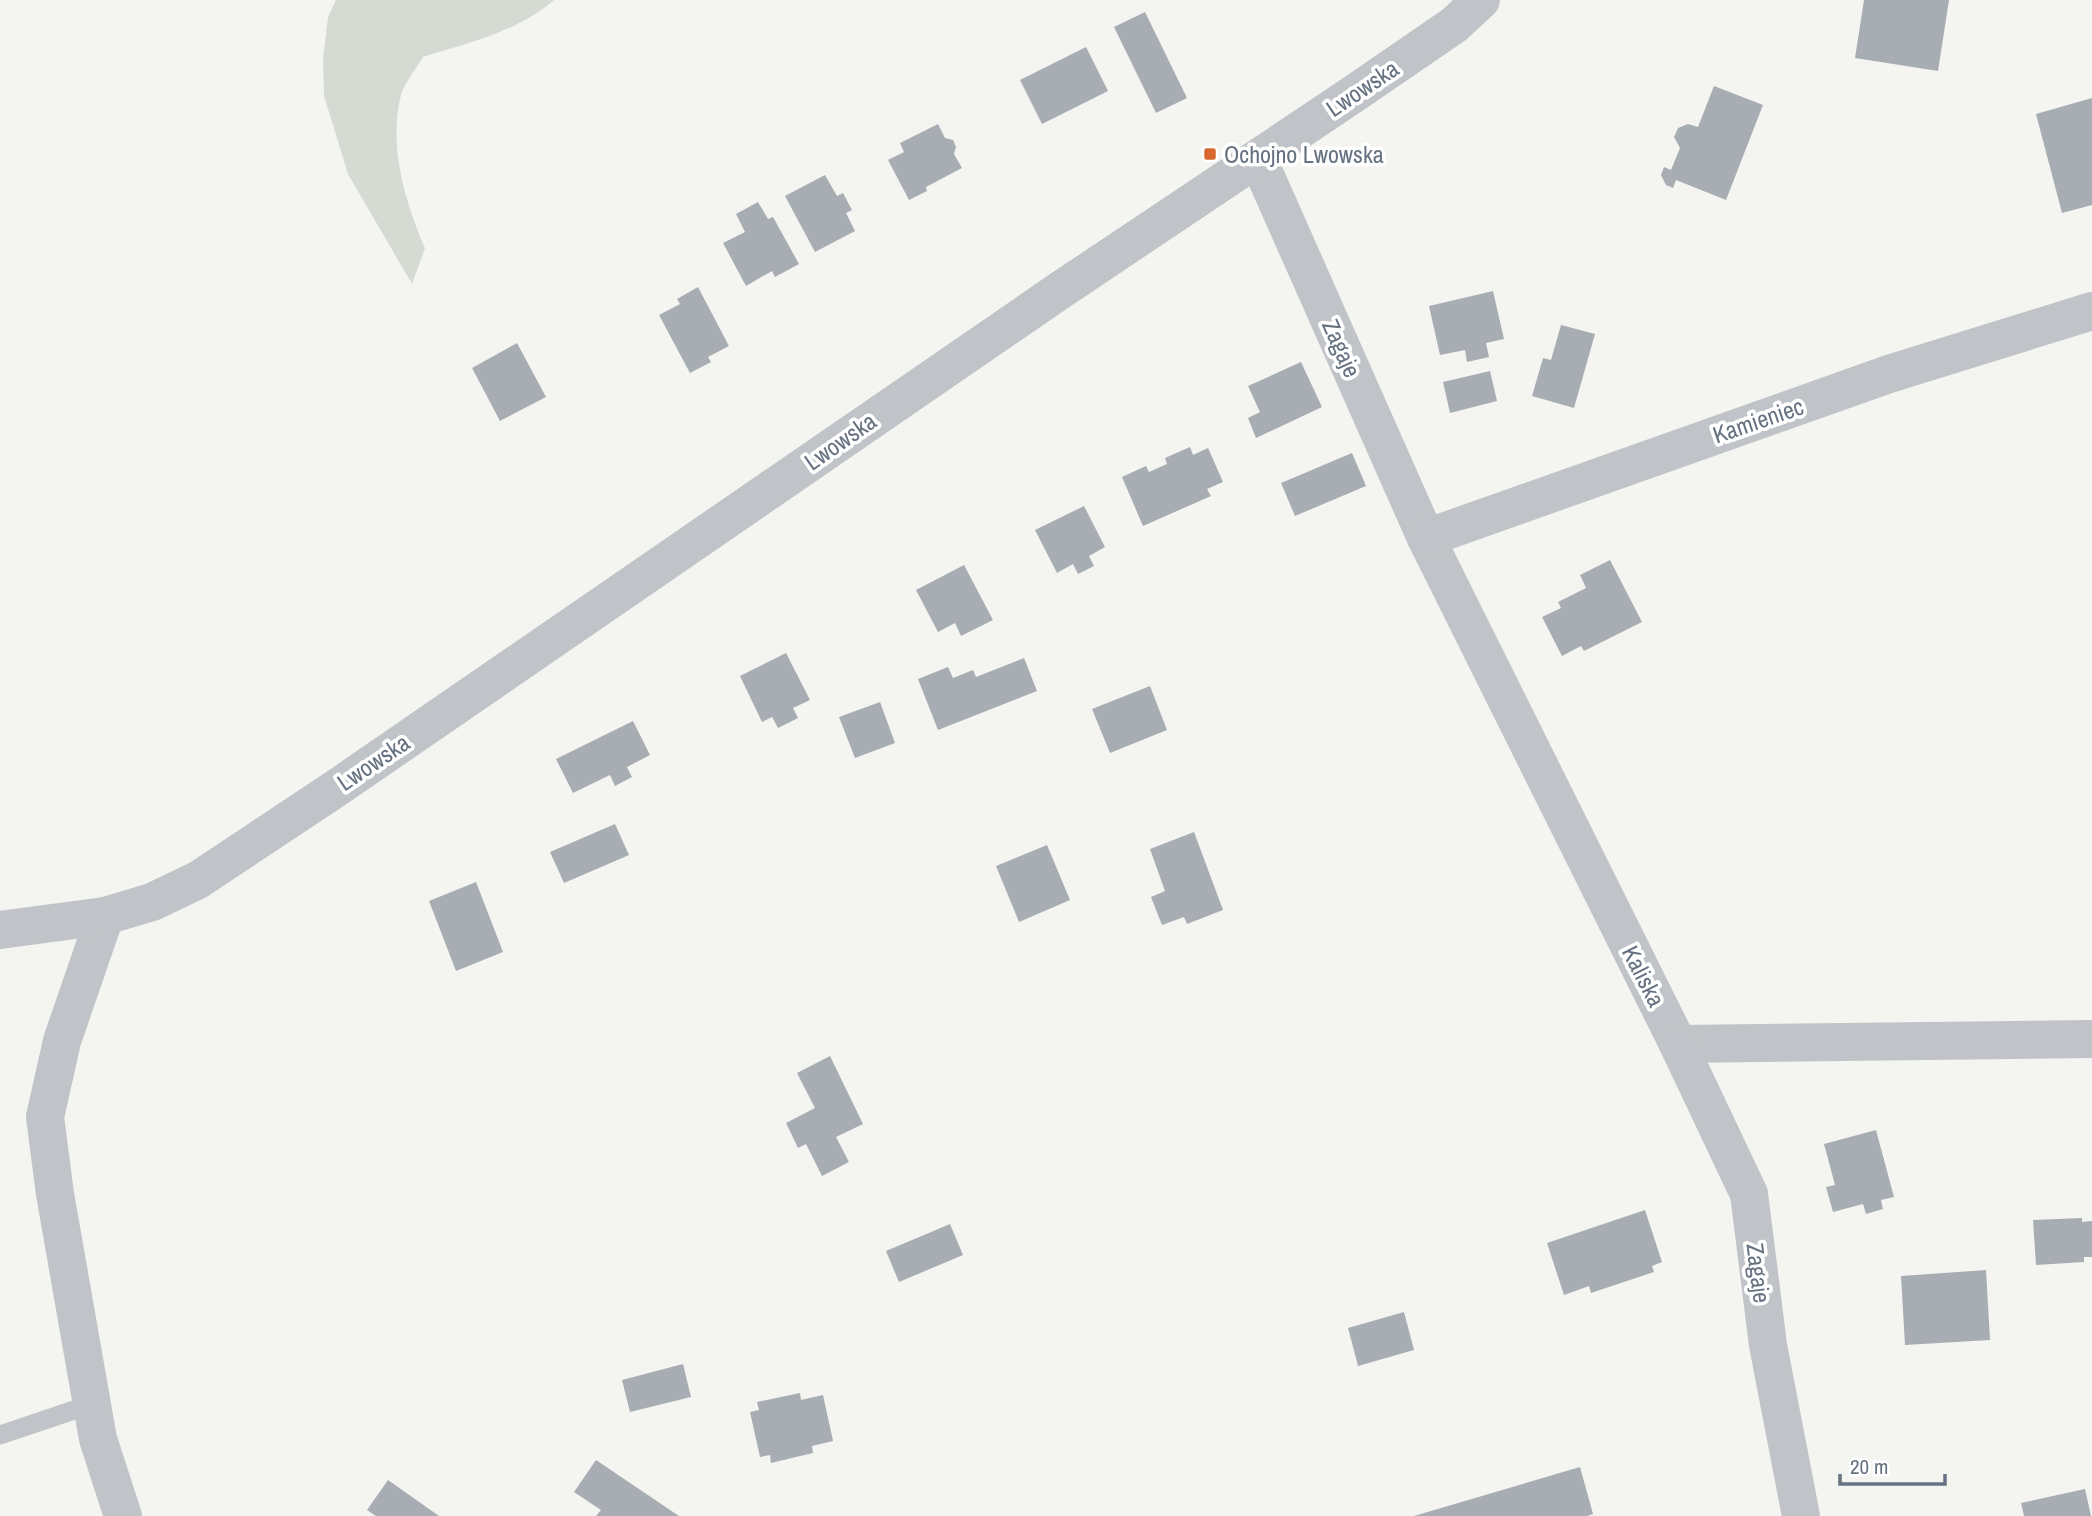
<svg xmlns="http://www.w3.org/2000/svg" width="2092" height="1516" font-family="'Archivo Narrow',sans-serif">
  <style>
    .green { fill: #d5dbd3 }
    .building { fill: #a7adb3 }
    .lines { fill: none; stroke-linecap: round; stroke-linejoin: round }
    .service { stroke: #c0c3c7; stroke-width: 19 }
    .minor { stroke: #c0c3c7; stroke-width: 38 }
    .tertiary { stroke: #c0c3c7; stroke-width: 38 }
    .poi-dot { fill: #d8682f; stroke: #fff; stroke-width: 2.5 }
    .labels { text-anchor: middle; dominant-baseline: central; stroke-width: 7; stroke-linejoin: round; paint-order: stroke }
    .street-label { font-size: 24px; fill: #667281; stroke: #fff }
    .poi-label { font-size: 24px; fill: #667281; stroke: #fff; text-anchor: start }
  </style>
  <rect width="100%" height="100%" fill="#f4f5f1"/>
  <!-- green -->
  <path class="green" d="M336,0H554C517,32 468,43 423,57C416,69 405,82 401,95C388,145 405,202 425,248L412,284L348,174L324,96L323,58L328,17Z"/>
  <!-- building -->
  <g class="building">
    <path d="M1864,0H1949L1938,71L1855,58Z"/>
    <path d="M1145,12L1187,98L1156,113L1114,27Z"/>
    <path d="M1086,47L1108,91L1042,124L1020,80Z"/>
    <path d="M1714,86L1763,105L1726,200L1676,180L1673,188L1666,185L1661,175L1664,167L1671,170L1680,148L1674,137L1678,128L1688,124L1698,127Z"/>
    <path d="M2092,98V205L2062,213L2036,114Z"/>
    <path d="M938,124L945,138L953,140L956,147L954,154L962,168L926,187L927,191L909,200L888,160L904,152L900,143Z"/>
    <path d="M825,175L837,196L843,193L852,210L846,213L855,231L815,252L785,196Z"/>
    <path d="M758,202L768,219L773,217L799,264L775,277L772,271L746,286L723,243L745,232L736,214Z"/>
    <path d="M698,287L729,346L708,357L711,362L690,373L659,315L680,304L677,299Z"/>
    <path d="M1493,291L1504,339L1486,343L1489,357L1467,362L1465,350L1440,355L1429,306Z"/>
    <path d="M1561,325L1595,334L1574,408L1532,396L1543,358L1551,360Z"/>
    <path d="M517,343L546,397L500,421L472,368Z"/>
    <path d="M1301,362L1322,407L1256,438L1248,418L1260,412L1248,386Z"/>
    <path d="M1490,371L1497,401L1450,413L1443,382Z"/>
    <path d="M1190,447L1193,455L1208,448L1223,482L1207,489L1211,496L1143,526L1122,477L1146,466L1149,472L1167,464L1165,458Z"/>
    <path d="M1352,453L1366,486L1295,516L1281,483Z"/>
    <path d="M1084,506L1105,547L1089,556L1094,566L1078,574L1073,564L1057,573L1035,530Z"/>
    <path d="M1610,560L1642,622L1584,651L1581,646L1562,656L1542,617L1561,608L1558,602L1586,588L1580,575Z"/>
    <path d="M964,565L993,620L961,636L955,623L938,632L916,590Z"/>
    <path d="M786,653L810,700L793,708L798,718L778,728L772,717L762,722L740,676Z"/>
    <path d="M1024,658L1037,691L938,730L918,679L948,667L953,678L973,670L976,677Z"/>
    <path d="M1150,686L1167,730L1110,753L1092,709Z"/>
    <path d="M880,702L895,743L855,758L839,717Z"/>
    <path d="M633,721L650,755L627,767L632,777L615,786L610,775L573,793L556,759Z"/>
    <path d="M615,824L629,855L564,883L550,852Z"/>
    <path d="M1194,832L1223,910L1187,924L1184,917L1162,925L1151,897L1165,891L1150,849Z"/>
    <path d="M1047,845L1070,900L1019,922L996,866Z"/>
    <path d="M476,882L503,952L456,971L429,901Z"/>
    <path d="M830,1056L863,1124L836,1137L849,1162L822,1176L806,1144L798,1148L786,1123L815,1108L797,1073Z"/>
    <path d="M1876,1130L1894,1197L1881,1200L1883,1209L1866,1214L1863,1204L1833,1212L1826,1187L1835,1185L1824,1144Z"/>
    <path d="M1645,1210L1662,1262L1652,1266L1654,1272L1591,1293L1589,1286L1564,1295L1547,1243Z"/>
    <path d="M2082,1218V1222L2092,1221V1257H2084V1262L2036,1265L2033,1220Z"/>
    <path d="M950,1224L963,1255L899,1282L886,1251Z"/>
    <path d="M1986,1270L1990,1340L1905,1345L1901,1276Z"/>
    <path d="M1404,1312L1414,1350L1358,1366L1348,1328Z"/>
    <path d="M683,1364L691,1397L630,1412L622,1380Z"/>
    <path d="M800,1393L801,1400L823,1395L833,1441L812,1446L813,1453L771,1463L770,1455L760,1457L750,1412L759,1410L757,1402Z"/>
    <path d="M596,1460L679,1516H596L601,1510L574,1492Z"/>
    <path d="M1580,1467L1593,1514L1587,1516H1414Z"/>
    <path d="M388,1480L439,1516H376L367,1510Z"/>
    <path d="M2085,1489L2091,1516H2024L2021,1503Z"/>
  </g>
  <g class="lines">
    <!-- service -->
    <path class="service" d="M0,1435L92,1404"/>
    <!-- minor -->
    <g class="minor">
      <path d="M1258,159L1426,538L1678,1044L2092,1039"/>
      <path d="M1426,538L1889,374L2092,311"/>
      <path d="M105,916L62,1041L45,1117L55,1194L98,1439L123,1516"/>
      <path d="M1678,1044L1749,1194L1768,1345L1801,1516"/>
    </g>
    <!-- tertiary -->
    <path class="tertiary" d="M0,930L105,916L152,902L198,880L335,789L1059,291L1352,95L1454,25L1481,0"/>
  </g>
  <!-- markers -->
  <rect class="poi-dot" x="1203" y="147" width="14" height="14" rx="3.5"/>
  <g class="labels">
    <!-- street labels -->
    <g class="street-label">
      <text transform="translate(1362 88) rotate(-34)">Lwowska</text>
      <text transform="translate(1342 348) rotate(66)">Zagaje</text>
      <text transform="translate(1758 420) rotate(-19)">Kamieniec</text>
      <text transform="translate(840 441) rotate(-35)">Lwowska</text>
      <text transform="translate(373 762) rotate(-34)">Lwowska</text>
      <text transform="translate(1644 976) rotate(63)">Kaliska</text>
      <text transform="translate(1759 1273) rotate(83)">Zagaje</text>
    </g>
    <!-- poi labels -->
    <g class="poi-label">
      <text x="1224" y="154">Ochojno Lwowska</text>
    </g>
  </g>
  <!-- scale -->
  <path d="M1840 1474v10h105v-10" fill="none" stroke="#667281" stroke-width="3.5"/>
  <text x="1850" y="1474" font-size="21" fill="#667281" stroke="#ffffff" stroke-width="5" paint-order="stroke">20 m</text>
</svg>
